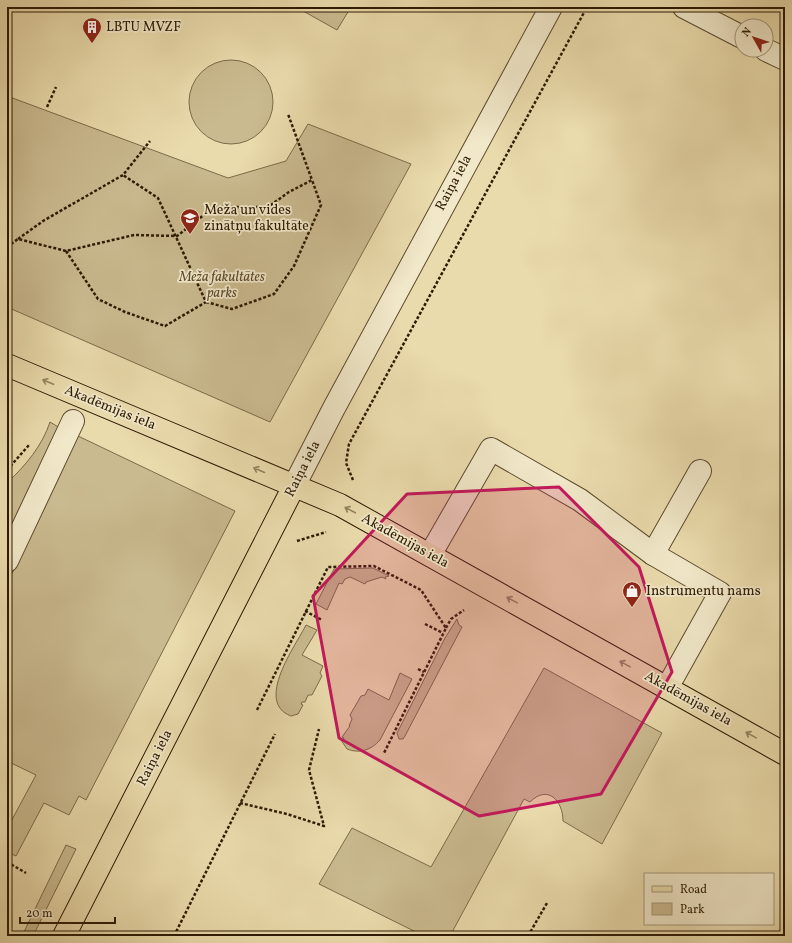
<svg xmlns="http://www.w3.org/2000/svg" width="792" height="943" font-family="Vollkorn,serif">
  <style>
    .green { fill: #caba8f; stroke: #7c6a49 }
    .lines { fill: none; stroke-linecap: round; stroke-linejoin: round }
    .minor-casing { stroke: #5c4a2d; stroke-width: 24 }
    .major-casing { stroke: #2d1a03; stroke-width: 24 }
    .path { stroke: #2d1a03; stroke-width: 2.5; stroke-dasharray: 3 2; stroke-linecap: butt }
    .minor { stroke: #f1e8c9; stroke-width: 22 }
    .major { stroke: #eadbac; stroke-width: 22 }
    .oneway { stroke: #958460 }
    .marked { fill: #c2185b; fill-opacity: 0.2; stroke: #c2185b; stroke-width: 3; stroke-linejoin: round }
    .labels { text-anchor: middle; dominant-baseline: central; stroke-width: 3.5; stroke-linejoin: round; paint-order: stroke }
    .poi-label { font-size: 14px; fill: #2d1a03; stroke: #f1e8c9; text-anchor: start }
    .street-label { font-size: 14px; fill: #2d1a03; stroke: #f1e8c9 }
    .park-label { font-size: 14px; font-style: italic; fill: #5c4a2d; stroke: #f1e8c9 }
  </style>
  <rect width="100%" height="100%" fill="#eadbac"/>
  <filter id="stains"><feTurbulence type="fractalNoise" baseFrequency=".005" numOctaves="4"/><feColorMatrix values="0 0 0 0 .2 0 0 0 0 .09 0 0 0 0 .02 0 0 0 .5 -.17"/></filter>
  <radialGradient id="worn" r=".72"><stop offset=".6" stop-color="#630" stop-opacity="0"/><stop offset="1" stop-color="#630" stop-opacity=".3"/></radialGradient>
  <!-- green -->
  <g class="green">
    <path d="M296,7H351L337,30Z"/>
    <circle cx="231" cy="102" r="42"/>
    <path d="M7,96L228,178L286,161L308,124L411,164L270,422L7,307Z"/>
    <path d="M50,422L60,428L7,542V483C26,465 42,446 50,422Z"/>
    <path d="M78,436L235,511L86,800L79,796L69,815L44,803L16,856L7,852V829L36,775L7,761V584Z"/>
    <path d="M373,568L389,576L385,577L386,579L382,577L366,582L365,584L350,577L345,579L342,584L339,583L327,610L316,604L334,569Z"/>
    <path d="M457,619L459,625L462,627L405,736L403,739H399L397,733L445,638Z"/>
    <path d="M306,625L317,630L302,655L323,666L320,673L322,676L312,695H308L305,702H302L301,704L303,705L298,714L291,716C254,702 296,645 306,625Z"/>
    <path d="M544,668L662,733L602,844L563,821C563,801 548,784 530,802L524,799L450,936H424L319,884L352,828L431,867Z"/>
    <path d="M400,673L412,679L380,740C371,750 360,754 347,749L341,740H343L344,738L342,737L350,726H349L352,719L350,715L361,696L365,695L368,689L389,700Z"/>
    <path d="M66,845L76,849L33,936H22Z"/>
  </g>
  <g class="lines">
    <defs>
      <g id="minor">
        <path d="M684,7L742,37"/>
        <path d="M766,50L785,59"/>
        <path d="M294,486L334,408L551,7"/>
        <path d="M430,555L491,449L580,500L653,554"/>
        <path d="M7,561L73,421"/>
        <path d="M667,688L720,593L653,554L700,471"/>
      </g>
      <g id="major">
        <path d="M7,365L340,505L785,754"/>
        <path d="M64,936L294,486"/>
      </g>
    </defs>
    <!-- minor casing -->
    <use href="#minor" class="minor-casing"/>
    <!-- major casing -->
    <use href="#major" class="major-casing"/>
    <!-- path -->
    <g class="path">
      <path d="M47,107L56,87"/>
      <path d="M18,239L43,221L123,175L150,141"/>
      <path d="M7,247L18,239L66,251L134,235L177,236L214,207H268L289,192L312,180L288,114"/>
      <path d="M66,251L98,299L125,312L165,326L206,302L158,198L123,175"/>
      <path d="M206,302L232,309L274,294L294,266L321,205L312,180"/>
      <path d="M7,470L29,445"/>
      <path d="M353,480L346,463L349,444L587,7"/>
      <path d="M297,541L326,532"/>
      <path d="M305,611L322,620"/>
      <path d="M425,624L443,633"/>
      <path d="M446,628L451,619L464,610"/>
      <path d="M418,669L424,672"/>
      <path d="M257,710L328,567L374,566L421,590L446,628L384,753"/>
      <path d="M240,803L287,814L324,826L309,770L319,729"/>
      <path d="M7,862L26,873"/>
      <path d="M174,936L275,734"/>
      <path d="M528,936L547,903"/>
    </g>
    <!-- minor -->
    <use href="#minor" class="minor"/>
    <!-- major -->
    <use href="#major" class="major"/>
  </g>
  <!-- one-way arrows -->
  <defs><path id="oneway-shaft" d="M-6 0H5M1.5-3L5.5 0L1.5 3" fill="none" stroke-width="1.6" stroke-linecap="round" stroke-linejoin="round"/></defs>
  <g class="oneway">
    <use href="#oneway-shaft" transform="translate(48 382) rotate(-157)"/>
    <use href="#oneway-shaft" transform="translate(259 470) rotate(-156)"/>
    <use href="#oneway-shaft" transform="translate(350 510) rotate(-152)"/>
    <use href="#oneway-shaft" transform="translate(512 600) rotate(-151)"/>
    <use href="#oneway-shaft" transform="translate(625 664) rotate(-151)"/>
    <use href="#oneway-shaft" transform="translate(751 735) rotate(-151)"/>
  </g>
  <!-- marked area -->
  <path class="marked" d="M559,487L639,567L672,672L601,794L479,816L339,738L313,596L407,494Z"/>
  <!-- icons -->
  <defs>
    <symbol id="building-pin" viewBox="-11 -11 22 30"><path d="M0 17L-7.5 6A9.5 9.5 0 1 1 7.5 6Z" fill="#8f2418" stroke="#f1e8c9"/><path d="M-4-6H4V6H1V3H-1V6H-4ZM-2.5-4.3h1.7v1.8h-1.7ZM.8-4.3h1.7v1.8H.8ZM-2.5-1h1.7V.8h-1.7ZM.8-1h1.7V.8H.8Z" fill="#fff"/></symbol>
    <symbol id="university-pin" viewBox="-11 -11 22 30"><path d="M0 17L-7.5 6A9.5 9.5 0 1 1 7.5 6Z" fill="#8f2418" stroke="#f1e8c9"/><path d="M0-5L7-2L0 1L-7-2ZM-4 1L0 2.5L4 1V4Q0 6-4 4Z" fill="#fff"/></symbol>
    <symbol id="shop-pin" viewBox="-11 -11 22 30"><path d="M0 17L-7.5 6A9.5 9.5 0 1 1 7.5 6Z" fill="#8f2418" stroke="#f1e8c9"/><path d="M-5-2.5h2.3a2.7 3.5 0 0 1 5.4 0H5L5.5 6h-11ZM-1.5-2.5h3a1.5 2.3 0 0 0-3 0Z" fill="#fff"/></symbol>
  </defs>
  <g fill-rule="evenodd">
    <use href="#building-pin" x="81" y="16" width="22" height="30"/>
    <use href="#university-pin" x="179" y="207" width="22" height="30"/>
    <use href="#shop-pin" x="621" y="580" width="22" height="30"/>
  </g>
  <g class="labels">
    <!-- poi labels -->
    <g class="poi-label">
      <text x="106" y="27">LBTU MVZF</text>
      <text x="204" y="210">Meža un vides<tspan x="204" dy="16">zinātņu fakultāte</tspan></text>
      <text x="646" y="591">Instrumentu nams</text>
    </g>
    <!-- street labels -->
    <g class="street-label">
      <text transform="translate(454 183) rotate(-62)">Raiņa iela</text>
      <text transform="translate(110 408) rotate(22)">Akadēmijas iela</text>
      <text transform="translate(303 469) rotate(-63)">Raiņa iela</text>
      <text transform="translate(405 541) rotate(29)">Akadēmijas iela</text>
      <text transform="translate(688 699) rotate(29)">Akadēmijas iela</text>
      <text transform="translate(155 758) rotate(-63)">Raiņa iela</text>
    </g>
    <!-- park labels -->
    <g class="park-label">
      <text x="222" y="277">Meža fakultātes<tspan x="222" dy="16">parks</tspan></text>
    </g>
  </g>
  <!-- margin -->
  <rect width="792" height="943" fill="none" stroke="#eadbac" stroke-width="24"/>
  <rect x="8" y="8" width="776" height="927" fill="none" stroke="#2d1a03" stroke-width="2"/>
  <rect x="12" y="12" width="768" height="919" fill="none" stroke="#2d1a03"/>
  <!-- legend -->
  <rect x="644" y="873" width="130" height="52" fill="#f1e8c9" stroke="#a3967a"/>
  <rect x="652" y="886" width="20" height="6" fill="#eadbac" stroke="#a3967a"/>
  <text x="680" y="893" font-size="12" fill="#2d1a03">Road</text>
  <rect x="652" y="903" width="20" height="12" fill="#caba8f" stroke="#a3967a"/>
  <text x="680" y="913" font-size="12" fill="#2d1a03">Park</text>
  <!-- north arrow -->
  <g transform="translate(754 38) rotate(309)"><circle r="19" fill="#f1e8c9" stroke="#a3967a"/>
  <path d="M0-3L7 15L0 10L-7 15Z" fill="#8f2418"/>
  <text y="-6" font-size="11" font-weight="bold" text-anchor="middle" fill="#2d1a03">N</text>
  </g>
  <!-- scale -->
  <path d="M20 917v6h95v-6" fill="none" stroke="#2d1a03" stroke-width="2"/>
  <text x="26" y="917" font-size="12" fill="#2d1a03" stroke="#f1e8c9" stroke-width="3" paint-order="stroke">20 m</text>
  <rect width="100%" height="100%" filter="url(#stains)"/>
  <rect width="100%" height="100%" fill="url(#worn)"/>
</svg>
